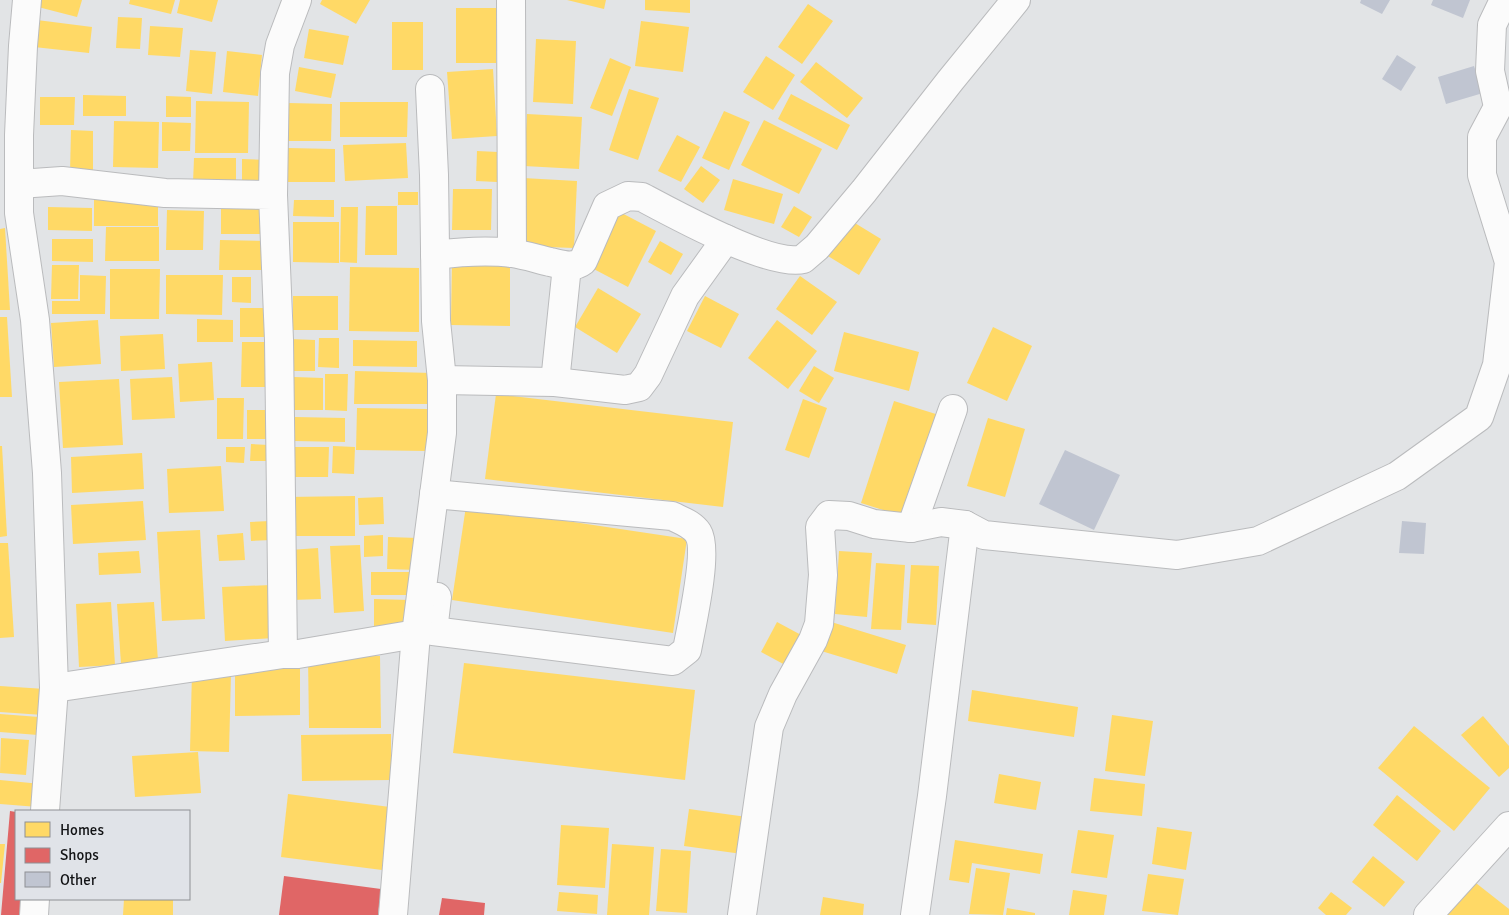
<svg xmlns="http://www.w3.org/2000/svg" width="1509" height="915" font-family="Signika,sans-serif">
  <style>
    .homes { fill: #ffd966 }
    .shops { fill: #e06666 }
    .building { fill: #c0c5d1 }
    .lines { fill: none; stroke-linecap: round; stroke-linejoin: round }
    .minor-casing { stroke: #babbbd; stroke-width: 30 }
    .minor { stroke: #fbfbfb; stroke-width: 28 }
  </style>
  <rect width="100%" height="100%" fill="#e2e4e6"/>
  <!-- homes -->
  <g class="homes">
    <path d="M40,0H82L77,17L38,7Z"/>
    <path d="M130,0H175L171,14L129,4Z"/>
    <path d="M180,0H218L212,22L177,13Z"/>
    <path d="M322,0H370L356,24L320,4Z"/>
    <path d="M567,0H606L604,9Z"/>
    <path d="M645,0H690V13L645,10Z"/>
    <path d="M808,4L833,21L802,64L778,47Z"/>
    <rect x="456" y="8" width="40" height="55"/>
    <path d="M118,17L142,18L140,49L116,48Z"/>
    <path d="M37,20L92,27L89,53L34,47Z"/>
    <path d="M641,21L689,27L683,72L635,66Z"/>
    <rect x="392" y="22" width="31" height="48"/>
    <path d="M150,26L183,28L180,57L148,55Z"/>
    <path d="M309,29L349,36L343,65L304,58Z"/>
    <path d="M536,39L576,41L573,104L533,102Z"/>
    <path d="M190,50L216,52L212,94L186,91Z"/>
    <path d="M227,51L262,55L258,96L223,92Z"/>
    <path d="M766,56L795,75L773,110L743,92Z"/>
    <path d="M610,58L631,67L612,116L590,108Z"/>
    <path d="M816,62L863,98L847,118L800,82Z"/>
    <path d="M299,67L336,74L331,98L295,91Z"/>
    <path d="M493,69L497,136L452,139L447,72Z"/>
    <path d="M629,89L659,98L638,160L609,150Z"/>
    <path d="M791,94L850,125L837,150L778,119Z"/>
    <path d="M83,95L126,96V116H83Z"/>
    <path d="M166,96L191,97V117H166Z"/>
    <path d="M40,97H75L74,125H40Z"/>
    <path d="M196,101L249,102L248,153H195Z"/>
    <path d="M340,102H408L407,137H340Z"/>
    <path d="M288,103L332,104L331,141H288Z"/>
    <path d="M724,111L750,122L729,170L702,158Z"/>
    <path d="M527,114L582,117L579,169L524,166Z"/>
    <path d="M764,120L822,149L799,194L741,165Z"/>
    <path d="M114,121L159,122L158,168L113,167Z"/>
    <path d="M162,122L191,123L190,151H162Z"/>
    <path d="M71,130L93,131V173H70Z"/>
    <path d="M677,135L700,147L681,182L658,171Z"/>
    <path d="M406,143L408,178L345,181L343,145Z"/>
    <path d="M288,148L335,149V182H288Z"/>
    <path d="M477,151L498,152L497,182L476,181Z"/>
    <path d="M194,158H236V184L193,183Z"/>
    <path d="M242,159L270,160L269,184H242Z"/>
    <path d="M701,166L720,180L703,203L684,189Z"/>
    <path d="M523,178L577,181L574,248L520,246Z"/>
    <path d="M733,179L783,194L774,224L724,210Z"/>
    <path d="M453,189H492L491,230H452Z"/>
    <rect x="398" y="192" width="20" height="13"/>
    <path d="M94,195L158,196V226H94Z"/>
    <path d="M294,200H334V217L293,216Z"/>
    <path d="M221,201H272L271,234H221Z"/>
    <path d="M366,206H397V255H365Z"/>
    <path d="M794,206L812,217L799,237L781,227Z"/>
    <path d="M48,207L92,208V231L48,230Z"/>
    <path d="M341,207H358L357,263L340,262Z"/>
    <path d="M167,210L204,211L203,250H166Z"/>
    <path d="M616,210L656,231L628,287L588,266Z"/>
    <path d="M845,217L881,239L859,275L823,253Z"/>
    <path d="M293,222H339V263L293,262Z"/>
    <path d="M106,227H159V261H105Z"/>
    <path d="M5,228L10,310H0V229Z"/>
    <path d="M52,239H93V262L52,261Z"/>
    <path d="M220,240L271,241L270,270H219Z"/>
    <path d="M660,241L683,254L671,275L648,262Z"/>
    <path d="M452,257L510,258V326L451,325Z"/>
    <path d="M52,265H79L78,299H51Z"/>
    <path d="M350,267L419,268V332L349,331Z"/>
    <path d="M110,269H160L159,319H110Z"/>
    <path d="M80,275L106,276L105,314H52V301H80Z"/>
    <path d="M166,275H223L222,315L166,314Z"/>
    <path d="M800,276L837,302L812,335L776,309Z"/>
    <path d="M232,277H251V303L232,302Z"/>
    <path d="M598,288L641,314L617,353L575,327Z"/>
    <rect x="293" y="296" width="45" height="34"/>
    <path d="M705,296L739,314L721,348L687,331Z"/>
    <path d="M240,308H272L271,337H240Z"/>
    <path d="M0,317H7L12,397H0Z"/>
    <path d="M197,319L233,320V342H197Z"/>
    <path d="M98,320L101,364L54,367L51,323Z"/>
    <path d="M777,320L817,351L788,389L748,358Z"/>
    <path d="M993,327L1032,346L1007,401L967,383Z"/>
    <path d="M844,332L919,352L909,391L834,371Z"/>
    <path d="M163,334L165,369L121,371L120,336Z"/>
    <path d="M319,338H339V368L318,367Z"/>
    <path d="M290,339L315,340V371H290Z"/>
    <path d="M353,340L417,341V367L353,366Z"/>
    <path d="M242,342H271L270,387H241Z"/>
    <path d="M212,362L214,400L180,402L178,364Z"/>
    <path d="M814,366L834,378L819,403L799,391Z"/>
    <path d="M355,371L433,373V404H354Z"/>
    <path d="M325,374H348L347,411L325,410Z"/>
    <path d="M172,377L175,418L132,420L130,379Z"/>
    <path d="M294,377L323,378V410H293Z"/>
    <path d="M119,379L123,445L63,448L59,382Z"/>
    <path d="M496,394L733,422L723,507L485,479Z"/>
    <path d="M217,398H244L243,439H217Z"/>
    <path d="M803,399L827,408L809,458L785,450Z"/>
    <path d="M894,401L939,415L905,517L861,503Z"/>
    <path d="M357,408L427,409V451L356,450Z"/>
    <rect x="247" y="410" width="28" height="29"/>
    <path d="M295,417L345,418V442L294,441Z"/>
    <path d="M988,418L1025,429L1005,497L967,486Z"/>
    <path d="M251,444L269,445L268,461H250Z"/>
    <path d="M0,446H2L7,536L0,537Z"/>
    <path d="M333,446L355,447L354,474L332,473Z"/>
    <path d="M226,447H245L244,463L226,462Z"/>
    <path d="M293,447H329L328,477H293Z"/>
    <path d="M142,453L144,489L72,493L71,457Z"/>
    <path d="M221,466L224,511L169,513L167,469Z"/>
    <path d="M355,496V536H287V497Z"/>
    <path d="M383,497L384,524L359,525L358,498Z"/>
    <path d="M143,501L146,540L73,544L71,505Z"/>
    <path d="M466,506L687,539L673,633L452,600Z"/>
    <path d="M270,521L272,540L251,541L250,522Z"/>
    <path d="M200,530L205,619L162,621L157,532Z"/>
    <path d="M243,533L245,560L219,561L217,535Z"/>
    <path d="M383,535V556L364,557V536Z"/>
    <path d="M388,537L418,538L417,570L387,569Z"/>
    <path d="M0,543H8L14,637L0,638Z"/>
    <path d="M360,545L364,611L334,613L330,546Z"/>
    <path d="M318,548L321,599L292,600L290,550Z"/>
    <path d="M139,551L141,573L99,575L98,553Z"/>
    <path d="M839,551L872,553L867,617L835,614Z"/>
    <path d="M876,563L905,565L901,630L871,629Z"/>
    <path d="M911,565L939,566L936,625L907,623Z"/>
    <rect x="371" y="572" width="40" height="23"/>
    <path d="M271,585L274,638L225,641L222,587Z"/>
    <path d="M374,599L410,600V631H374Z"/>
    <path d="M111,602L115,665L79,667L76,604Z"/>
    <path d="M154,602L158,661L121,664L117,604Z"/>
    <path d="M828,621L906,645L897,674L818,650Z"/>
    <path d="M777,622L803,636L787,666L761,652Z"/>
    <path d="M380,656L381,728H309L308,657Z"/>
    <path d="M464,663L695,690L685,780L453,753Z"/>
    <path d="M300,666V715L235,716V667Z"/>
    <path d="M192,672L231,673L229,752L190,751Z"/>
    <path d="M0,686L45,689L43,715L0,712Z"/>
    <path d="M972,690L1078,707L1074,737L968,721Z"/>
    <path d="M0,714L39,717L38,735L0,732Z"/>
    <path d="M1112,715L1153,721L1145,776L1105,771Z"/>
    <path d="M1483,716L1509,746V768L1499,777L1461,735Z"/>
    <path d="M1414,726L1490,788L1454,831L1378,768Z"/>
    <path d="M391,734V780L302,781L301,735Z"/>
    <path d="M1,738L29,740L26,775L0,773Z"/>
    <path d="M198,752L201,793L135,797L132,756Z"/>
    <path d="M999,774L1041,782L1036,810L994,803Z"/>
    <path d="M1094,778L1145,784L1142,816L1090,811Z"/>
    <path d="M0,780L41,784L38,807L0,804Z"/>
    <path d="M288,794L390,807L382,870L281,857Z"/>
    <path d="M1397,795L1441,831L1417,861L1373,825Z"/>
    <path d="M689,809L747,817L742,854L684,846Z"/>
    <path d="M561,825L609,828L605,888L557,885Z"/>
    <path d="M1157,827L1192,832L1186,870L1152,864Z"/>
    <path d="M1078,830L1114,835L1107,878L1071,873Z"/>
    <path d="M955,840L1043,854L1040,874L972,863L969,883L949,880Z"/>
    <path d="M0,844H5L1,883H0Z"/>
    <path d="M612,844L654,847L649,915H607Z"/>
    <path d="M661,849L691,851L687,913L656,911Z"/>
    <path d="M1373,856L1405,882L1384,907L1352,882Z"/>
    <path d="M976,868L1010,873L1003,915L969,914Z"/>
    <path d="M1148,874L1184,879L1178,915L1142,911Z"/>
    <path d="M1467,876L1509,909V915H1440Z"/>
    <path d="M1073,890L1107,895L1104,915H1069Z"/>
    <path d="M559,892L598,895L597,914L557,911Z"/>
    <path d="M1331,892L1352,908L1346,915H1326L1318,908Z"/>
    <path d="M823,897L864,904L863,915H820Z"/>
    <path d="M124,899H173V915H123Z"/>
    <path d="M1007,908L1035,913V915H1006Z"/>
  </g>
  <!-- shops -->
  <g class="shops">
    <path d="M10,811L16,812V899H27L25,915H1Z"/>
    <path d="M284,876L381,889L378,915H279Z"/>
    <path d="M442,898L485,903L484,915H439Z"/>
  </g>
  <!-- building -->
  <g class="building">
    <path d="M1361,0H1390L1382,14L1360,3Z"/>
    <path d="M1433,0H1470L1463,18L1431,5Z"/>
    <path d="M1397,55L1416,67L1401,91L1382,79Z"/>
    <path d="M1474,66L1483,93L1446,104L1438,77Z"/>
    <path d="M1065,450L1120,475L1094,530L1039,504Z"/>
    <path d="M1402,521L1426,523L1424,554L1399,553Z"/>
  </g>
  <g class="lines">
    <defs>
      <g id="minor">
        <path d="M27,0L23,46L19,135V213L35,320L47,473L54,688L45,811"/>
        <path d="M511,0L512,253"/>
        <path d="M19,184L62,181L165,193L273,195L279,340L283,654"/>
        <path d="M273,195L275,73L280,45L297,0"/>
        <path d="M435,255C459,252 487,250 512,253C525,255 537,259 550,262C561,264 573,269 583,261L607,206L628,196L642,197C672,213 772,268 803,259L817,247L864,191L950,81L1016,0"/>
        <path d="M442,380L555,382L625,390L639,387L648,375L685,296L726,239"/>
        <path d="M555,382L567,266"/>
        <path d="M434,494L672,516C682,521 692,524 698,533C709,550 691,628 687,650L673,661L433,631L437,597"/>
        <path d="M911,528L953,409"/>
        <path d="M54,688L283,654H298L416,634"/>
        <path d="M34,915L35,899"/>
        <path d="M393,915L416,634L442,433V380L436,321L434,175L430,89"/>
        <path d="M742,915L769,727L783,694L813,640L819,624L823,575L820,527L829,515L849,516L874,524L911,528L941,522L965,525L984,535L1177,555L1258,541L1397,476L1479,417L1497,365L1509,262L1482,175V137L1498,107L1490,71L1492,25L1504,0"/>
        <path d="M915,915L932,796L965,525"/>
        <path d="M1428,915L1509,826"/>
      </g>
    </defs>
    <!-- minor casing -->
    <use href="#minor" class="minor-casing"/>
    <!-- minor -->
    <use href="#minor" class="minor"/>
  </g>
  <!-- legend -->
  <rect x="15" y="810" width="175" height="90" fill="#e0e3e8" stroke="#8e9094"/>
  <rect x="25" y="822" width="25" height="15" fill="#ffd966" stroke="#8e9094"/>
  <text x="60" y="835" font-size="15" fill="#121315">Homes</text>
  <rect x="25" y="848" width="25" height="15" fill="#e06666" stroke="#8e9094"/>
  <text x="60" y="860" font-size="15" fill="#121315">Shops</text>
  <rect x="25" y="872" width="25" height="15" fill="#c0c5d1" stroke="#8e9094"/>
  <text x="60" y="885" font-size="15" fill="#121315">Other</text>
</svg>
